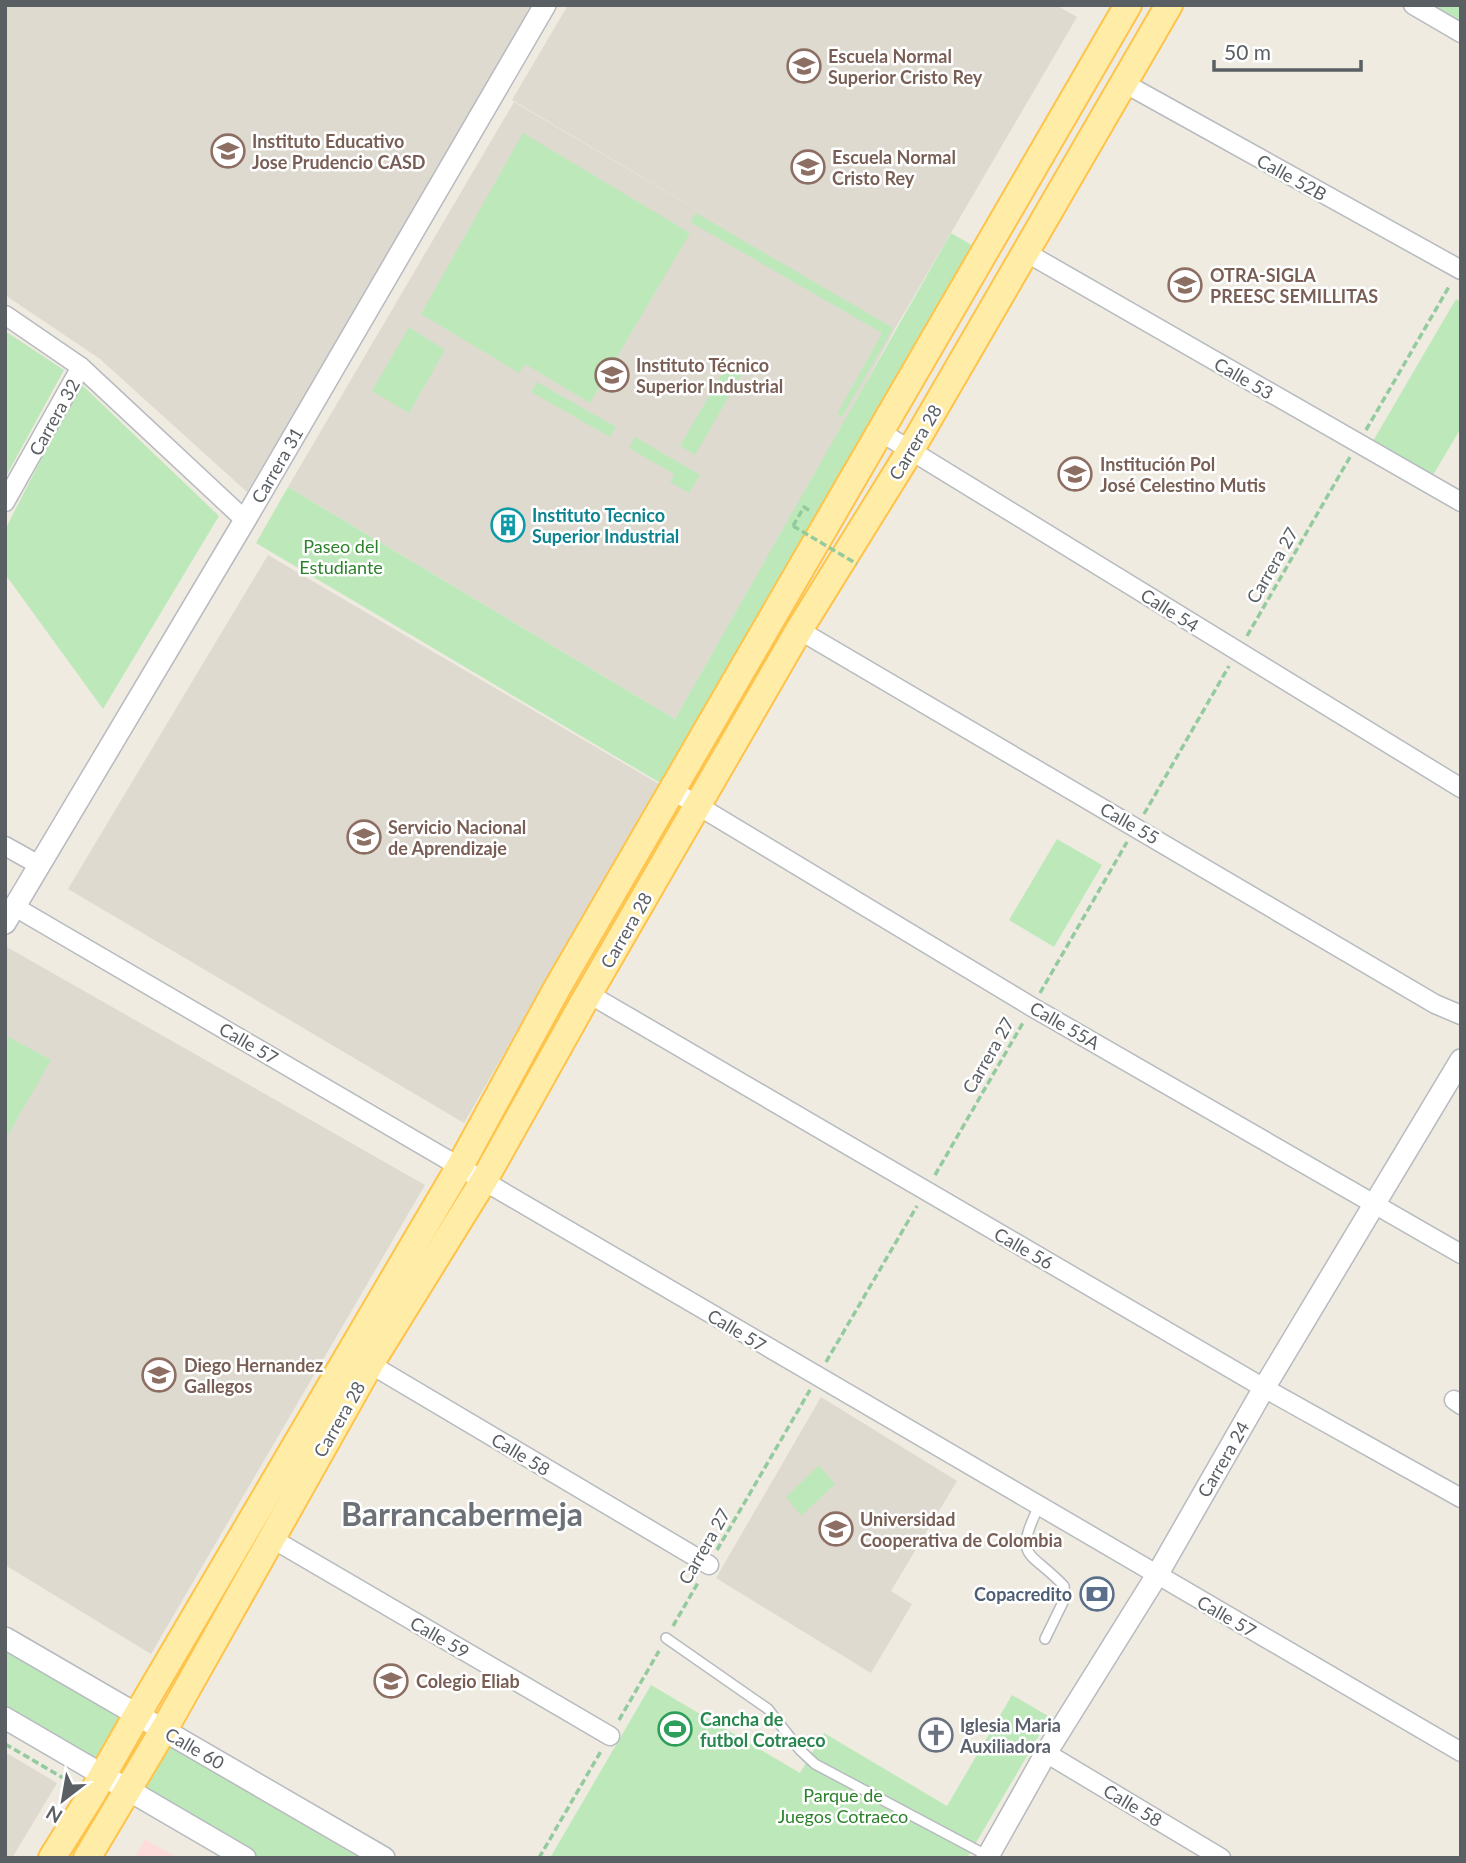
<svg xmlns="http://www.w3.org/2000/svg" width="1466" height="1863" font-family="Lato,sans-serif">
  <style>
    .education { fill: #dedad0 }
    .medical { fill: #fedcdb }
    .green { fill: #bde9ba }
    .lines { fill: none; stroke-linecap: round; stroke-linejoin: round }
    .service-casing { stroke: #b7babf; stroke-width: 12 }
    .minor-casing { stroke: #b7babf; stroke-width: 21 }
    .tertiary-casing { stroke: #b7babf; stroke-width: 24 }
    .primary-casing { stroke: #ffc34a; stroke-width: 30 }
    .path { stroke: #93cb9f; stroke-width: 3.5; stroke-dasharray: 7 3.5; stroke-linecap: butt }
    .service { stroke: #fff; stroke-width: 9 }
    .minor { stroke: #fff; stroke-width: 18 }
    .tertiary { stroke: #fff; stroke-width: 21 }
    .primary { stroke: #ffeca6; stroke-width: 26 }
    .path-bridge { stroke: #93cb9f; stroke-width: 3.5; stroke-dasharray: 7 3.5; stroke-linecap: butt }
    .labels { text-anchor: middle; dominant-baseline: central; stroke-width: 5; stroke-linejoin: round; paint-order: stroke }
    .education-label { font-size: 18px; font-weight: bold; fill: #785e54; stroke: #fff; text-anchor: start }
    .street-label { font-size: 18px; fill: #5a5f64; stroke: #fff }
    .culture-label { font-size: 18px; font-weight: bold; fill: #0d838f; stroke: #fff; text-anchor: start }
    .park-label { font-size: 18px; fill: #2b822a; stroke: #fff }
    .service-label { font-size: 18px; font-weight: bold; fill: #4e5e75; stroke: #fff; text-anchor: end }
    .leisure-label { font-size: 18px; font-weight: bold; fill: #27864d; stroke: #fff; text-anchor: start }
    .worship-label { font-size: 18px; font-weight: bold; fill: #5b616d; stroke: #fff; text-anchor: start }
    .town-label { font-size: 32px; font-weight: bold; fill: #6b7176; stroke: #fff }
  </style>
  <rect width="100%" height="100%" fill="#efebe1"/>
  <!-- education -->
  <g class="education">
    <path d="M10,5H537L247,492L100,359L5,295V7Z"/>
    <path d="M568,5H1056L1077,17L896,327L844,423L675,719L288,487L514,102L820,282L512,100Z"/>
    <path d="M268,555L659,784L464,1123L68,889Z"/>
    <path d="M5,946L425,1185L151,1654L5,1565Z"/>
    <path d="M821,1397L957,1481L891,1591L912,1604L871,1673L716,1578Z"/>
    <path d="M5,1752L57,1783L12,1858H5Z"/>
  </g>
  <!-- medical -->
  <path class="medical" d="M145,1840H146L178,1858H135Z"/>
  <!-- green -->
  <g class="green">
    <path d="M1429,5L1461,7V24Z"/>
    <path d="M523,133L690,233L590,403L525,364L519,373L421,314Z"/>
    <path d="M696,213L893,328L842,417L837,414L882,333L690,222Z"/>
    <path d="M951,233L984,252L672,790L256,543L288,487L675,719Z"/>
    <path d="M1456,299L1461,302V428L1433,475L1373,441Z"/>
    <path d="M409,327L445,350L409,413L372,391Z"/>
    <path d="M5,331L64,370L5,478Z"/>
    <path d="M728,363L743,372L695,455L680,446Z"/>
    <path d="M537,382L616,427L610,437L531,392Z"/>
    <path d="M80,383L219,516L103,709L5,574V530Z"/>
    <path d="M635,437L700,475L689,493L670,482L674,474L629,448Z"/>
    <path d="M1057,839L1102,865L1054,947L1009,920Z"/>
    <path d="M5,1035L51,1060L5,1140Z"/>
    <path d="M819,1465L835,1484L801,1516L786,1497Z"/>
    <path d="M5,1650L360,1858H260L5,1709Z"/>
    <path d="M651,1685L800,1773L824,1733L947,1806L1012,1695L1050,1717L967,1858H550Z"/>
  </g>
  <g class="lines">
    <defs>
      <g id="service">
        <path d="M1039,1506C1013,1560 1029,1549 1064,1586L1065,1598L1045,1639"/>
        <path d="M666,1638L768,1709L800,1750L815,1764L988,1856"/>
      </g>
      <g id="minor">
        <path d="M1413,5L1461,33"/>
        <path d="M1124,83L1461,270"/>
        <path d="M1027,253L1461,502"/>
        <path d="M5,315L81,367L245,520"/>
        <path d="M879,431L1461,788"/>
        <path d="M5,502L81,367"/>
        <path d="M799,630L1435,1004L1461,1015"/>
        <path d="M672,790L1032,1007L1461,1254"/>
        <path d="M5,846L39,865"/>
        <path d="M15,907L1461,1752"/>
        <path d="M589,994L1264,1388L1461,1498"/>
        <path d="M370,1364L709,1565"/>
        <path d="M1454,1400L1461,1405"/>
        <path d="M271,1538L610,1736"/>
        <path d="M1046,1753L1221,1858"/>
      </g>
      <g id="tertiary">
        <path d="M5,923L245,520L545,5"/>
        <path d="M5,1638L384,1858"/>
        <path d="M5,1718L245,1858"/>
        <path d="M987,1858L1046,1753L1157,1575L1264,1388L1461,1060"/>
      </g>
      <g id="primary">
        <path d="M52,1858L92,1794L137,1715L460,1166L556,990L1128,5"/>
        <path d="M87,1858L170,1719L370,1364L484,1180L582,1005L799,630L910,451L1169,5"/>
      </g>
    </defs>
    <!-- service casing -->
    <use href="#service" class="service-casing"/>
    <!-- minor casing -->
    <use href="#minor" class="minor-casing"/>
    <!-- tertiary casing -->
    <use href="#tertiary" class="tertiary-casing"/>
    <!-- primary casing -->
    <use href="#primary" class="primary-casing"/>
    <!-- path -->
    <g class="path">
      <path d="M1366,430L1450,285"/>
      <path d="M793,526L804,507L810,511"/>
      <path d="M1247,636L1350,457"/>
      <path d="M1144,814L1229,666"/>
      <path d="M1040,993L1127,842"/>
      <path d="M935,1175L1024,1021"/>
      <path d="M826,1362L917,1206"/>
      <path d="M717,1550L810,1390"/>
      <path d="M673,1626L699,1581"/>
      <path d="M619,1720L659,1651"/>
      <path d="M5,1744L72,1783"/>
      <path d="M539,1858L601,1751"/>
    </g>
    <!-- service -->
    <use href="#service" class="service"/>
    <!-- minor -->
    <use href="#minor" class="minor"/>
    <!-- tertiary -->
    <use href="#tertiary" class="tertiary"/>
    <!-- primary -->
    <use href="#primary" class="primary"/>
    <!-- path-bridge -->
    <path class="path-bridge" d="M793,526L857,564"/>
  </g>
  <!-- icons -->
  <defs>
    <symbol id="school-ring" viewBox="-11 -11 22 22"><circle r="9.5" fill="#fff" stroke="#8d6e63" stroke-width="1.5"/><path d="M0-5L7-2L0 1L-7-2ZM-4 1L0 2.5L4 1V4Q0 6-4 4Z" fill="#8d6e63"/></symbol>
    <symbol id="university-ring" viewBox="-11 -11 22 22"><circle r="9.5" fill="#fff" stroke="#8d6e63" stroke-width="1.5"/><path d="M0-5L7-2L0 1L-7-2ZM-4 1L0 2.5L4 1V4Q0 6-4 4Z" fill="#8d6e63"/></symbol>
    <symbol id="building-ring" viewBox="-11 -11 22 22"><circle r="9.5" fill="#fff" stroke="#0f9aa8" stroke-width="1.5"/><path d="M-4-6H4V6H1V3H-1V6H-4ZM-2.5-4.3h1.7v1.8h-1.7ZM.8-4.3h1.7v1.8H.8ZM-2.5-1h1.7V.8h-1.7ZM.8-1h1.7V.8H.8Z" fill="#0f9aa8"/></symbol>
    <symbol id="bank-ring" viewBox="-11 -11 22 22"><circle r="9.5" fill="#fff" stroke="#5c6f8a" stroke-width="1.5"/><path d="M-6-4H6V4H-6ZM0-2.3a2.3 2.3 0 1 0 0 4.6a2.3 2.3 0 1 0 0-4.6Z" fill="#5c6f8a"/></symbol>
    <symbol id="stadium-ring" viewBox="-11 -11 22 22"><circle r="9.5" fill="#fff" stroke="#2e9e5b" stroke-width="1.5"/><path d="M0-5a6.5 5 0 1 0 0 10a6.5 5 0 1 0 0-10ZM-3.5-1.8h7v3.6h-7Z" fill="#2e9e5b"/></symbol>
    <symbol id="church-ring" viewBox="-11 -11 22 22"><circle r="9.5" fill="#fff" stroke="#6b7280" stroke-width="1.5"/><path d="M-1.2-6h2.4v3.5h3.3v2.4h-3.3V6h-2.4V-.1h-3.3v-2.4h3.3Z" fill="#6b7280"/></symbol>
  </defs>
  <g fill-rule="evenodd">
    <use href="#school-ring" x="785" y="47" width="38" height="38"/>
    <use href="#school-ring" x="209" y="132" width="38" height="38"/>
    <use href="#school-ring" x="789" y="148" width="38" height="38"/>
    <use href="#school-ring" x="1166" y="266" width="38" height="38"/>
    <use href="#university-ring" x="593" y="356" width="38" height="38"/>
    <use href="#school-ring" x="1056" y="455" width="38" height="38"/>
    <use href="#building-ring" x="489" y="506" width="38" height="38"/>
    <use href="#university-ring" x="345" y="818" width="38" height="38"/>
    <use href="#university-ring" x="140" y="1356" width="38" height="38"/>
    <use href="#university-ring" x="817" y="1510" width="38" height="38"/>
    <use href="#bank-ring" x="1078" y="1575" width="38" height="38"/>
    <use href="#school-ring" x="372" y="1662" width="38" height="38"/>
    <use href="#stadium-ring" x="656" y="1710" width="38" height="38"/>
    <use href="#church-ring" x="917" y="1716" width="38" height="38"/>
  </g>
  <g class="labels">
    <!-- education labels -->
    <g class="education-label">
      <text x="828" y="56">Escuela Normal<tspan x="828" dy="21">Superior Cristo Rey</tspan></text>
      <text x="252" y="141">Instituto Educativo<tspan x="252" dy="21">Jose Prudencio CASD</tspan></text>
      <text x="832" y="157">Escuela Normal<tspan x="832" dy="21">Cristo Rey</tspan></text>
      <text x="1210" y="275">OTRA-SIGLA<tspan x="1210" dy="21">PREESC SEMILLITAS</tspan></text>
      <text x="636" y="365">Instituto Técnico<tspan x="636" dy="21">Superior Industrial</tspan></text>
      <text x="1100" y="464">Institución Pol<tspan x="1100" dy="21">José Celestino Mutis</tspan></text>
      <text x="388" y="827">Servicio Nacional<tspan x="388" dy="21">de Aprendizaje</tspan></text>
      <text x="184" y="1365">Diego Hernandez<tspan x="184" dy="21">Gallegos</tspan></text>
      <text x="860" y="1519">Universidad<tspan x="860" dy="21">Cooperativa de Colombia</tspan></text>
      <text x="416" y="1681">Colegio Eliab</text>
    </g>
    <!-- street labels -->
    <g class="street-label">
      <text transform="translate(1292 177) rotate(29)">Calle 52B</text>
      <text transform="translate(1244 378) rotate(30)">Calle 53</text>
      <text transform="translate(54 417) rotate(-61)">Carrera 32</text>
      <text transform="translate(915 442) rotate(-59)">Carrera 28</text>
      <text transform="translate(277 465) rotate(-60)">Carrera 31</text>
      <text transform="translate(1272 565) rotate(-60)">Carrera 27</text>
      <text transform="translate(1170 610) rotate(32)">Calle 54</text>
      <text transform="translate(1130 823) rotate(30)">Calle 55</text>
      <text transform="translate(626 930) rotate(-60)">Carrera 28</text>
      <text transform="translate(1065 1025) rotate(30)">Calle 55A</text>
      <text transform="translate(249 1043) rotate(30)">Calle 57</text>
      <text transform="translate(988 1055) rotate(-60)">Carrera 27</text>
      <text transform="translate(1024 1248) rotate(30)">Calle 56</text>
      <text transform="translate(737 1330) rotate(31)">Calle 57</text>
      <text transform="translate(339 1419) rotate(-60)">Carrera 28</text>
      <text transform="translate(521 1454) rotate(31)">Calle 58</text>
      <text transform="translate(1223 1459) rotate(-60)">Carrera 24</text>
      <text transform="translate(704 1546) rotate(-60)">Carrera 27</text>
      <text transform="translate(1227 1616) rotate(30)">Calle 57</text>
      <text transform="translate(440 1637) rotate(30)">Calle 59</text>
      <text transform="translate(195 1748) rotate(30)">Calle 60</text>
      <text transform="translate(1133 1805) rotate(31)">Calle 58</text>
    </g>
    <!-- culture labels -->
    <g class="culture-label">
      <text x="532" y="515">Instituto Tecnico<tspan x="532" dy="21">Superior Industrial</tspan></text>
    </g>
    <!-- park labels -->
    <g class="park-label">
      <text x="341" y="546">Paseo del<tspan x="341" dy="21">Estudiante</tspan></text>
      <text x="843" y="1795">Parque de<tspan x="843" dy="21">Juegos Cotraeco</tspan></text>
    </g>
    <!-- service labels -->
    <g class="service-label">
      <text x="1072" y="1594">Copacredito</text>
    </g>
    <!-- leisure labels -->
    <g class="leisure-label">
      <text x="700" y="1719">Cancha de<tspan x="700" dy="21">futbol Cotraeco</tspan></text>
    </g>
    <!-- worship labels -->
    <g class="worship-label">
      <text x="960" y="1725">Iglesia Maria<tspan x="960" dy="21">Auxiliadora</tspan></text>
    </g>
    <!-- town labels -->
    <g class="town-label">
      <text x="462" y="1513">Barrancabermeja</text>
    </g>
  </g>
  <!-- border -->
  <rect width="1466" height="1863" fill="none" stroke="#5a5f64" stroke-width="14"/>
  <!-- north arrow -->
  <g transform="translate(63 1800) rotate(211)" stroke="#ffffff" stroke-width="5" paint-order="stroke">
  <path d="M0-5L12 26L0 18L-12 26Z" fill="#5a5f64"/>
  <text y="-10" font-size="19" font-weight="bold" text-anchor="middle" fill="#5a5f64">N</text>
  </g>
  <!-- scale -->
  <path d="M1214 60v10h147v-10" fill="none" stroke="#5a5f64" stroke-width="3.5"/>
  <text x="1224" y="60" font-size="21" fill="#5a5f64" stroke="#ffffff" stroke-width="5" paint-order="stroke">50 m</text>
</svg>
